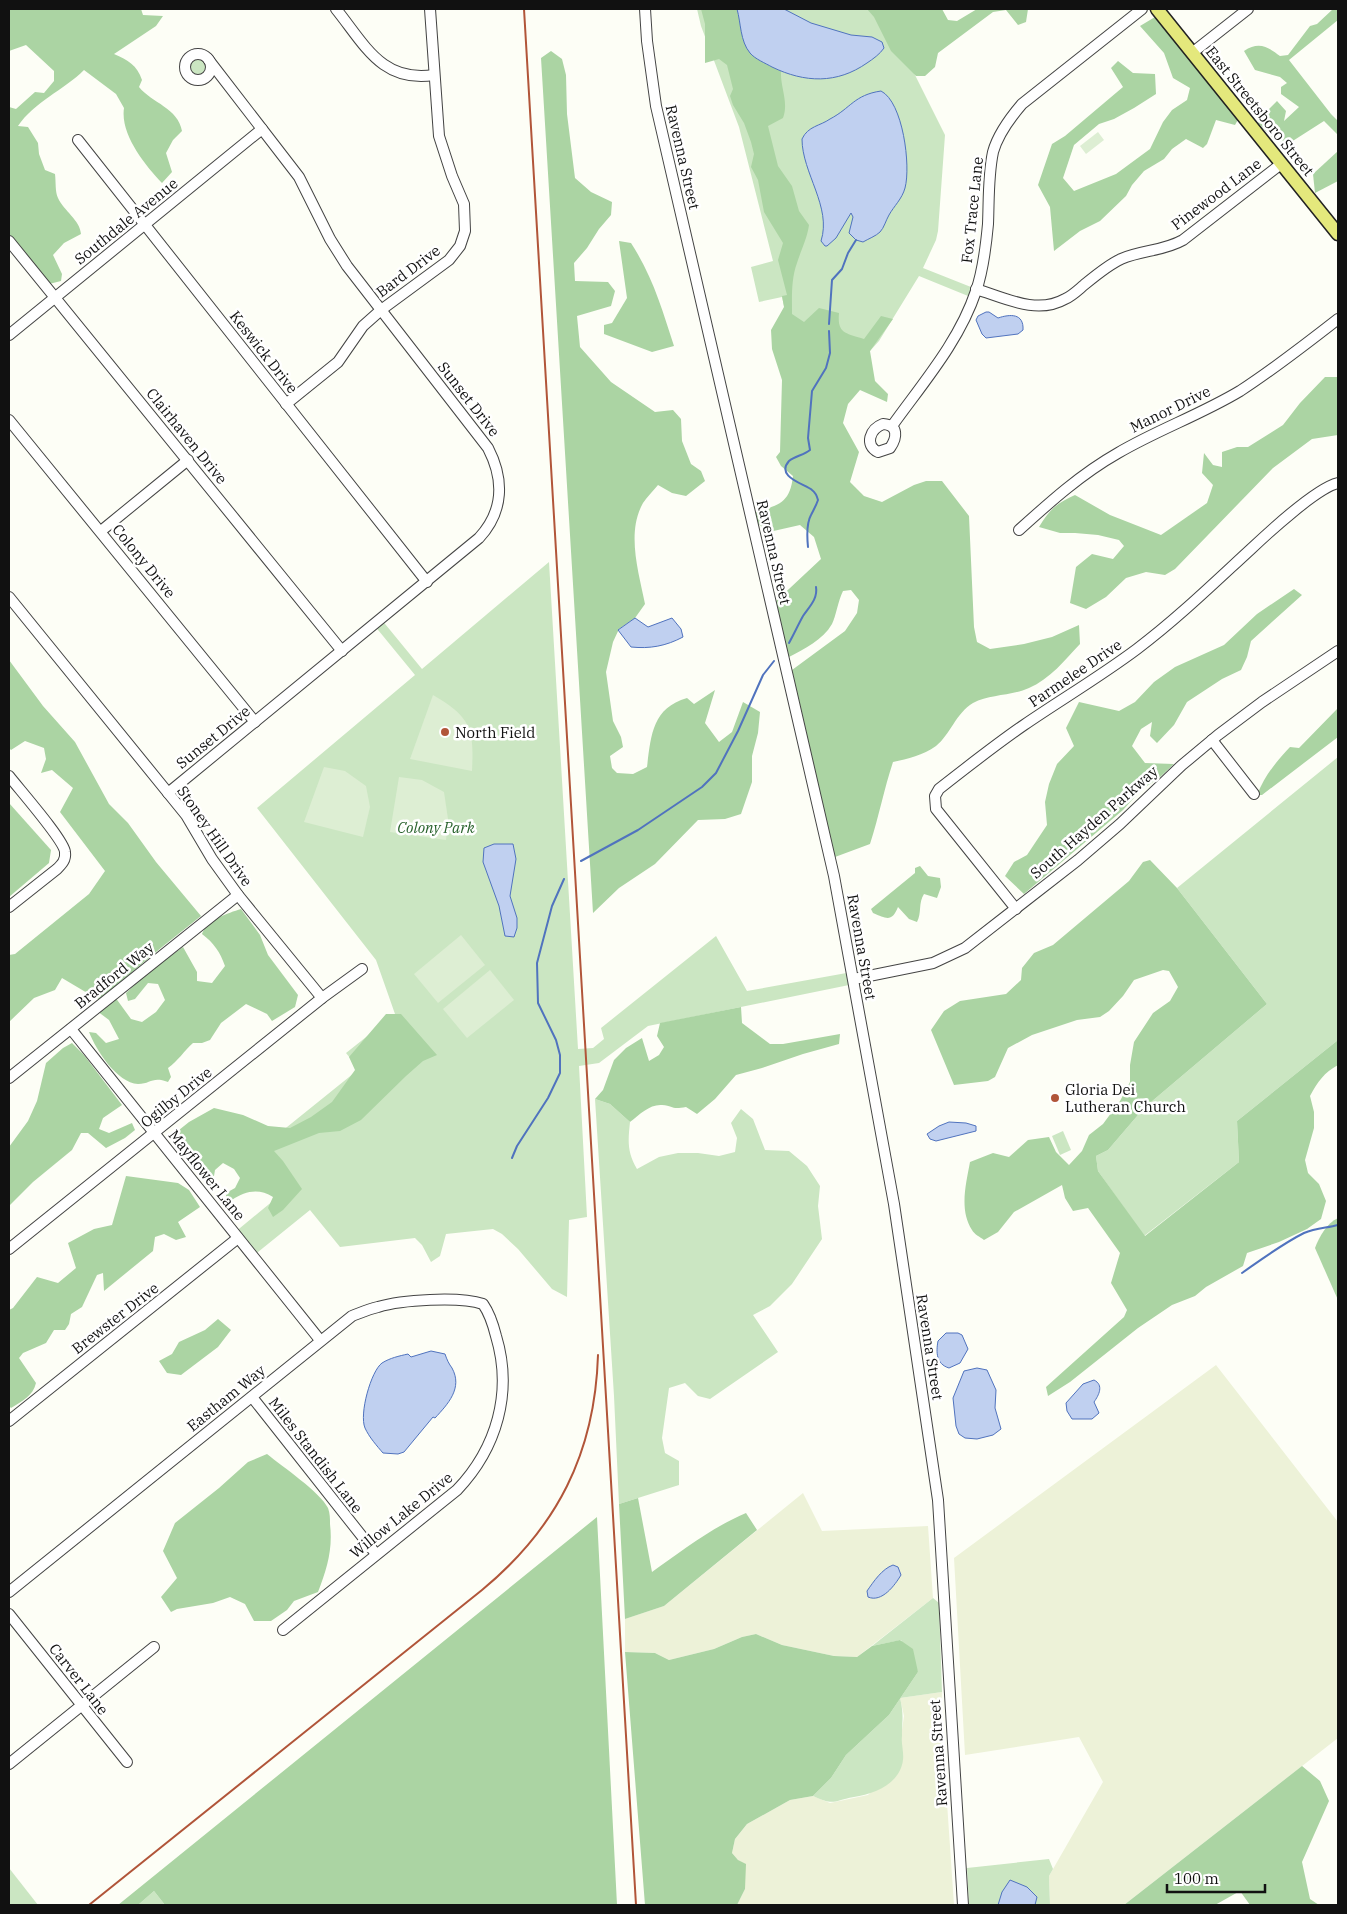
<svg xmlns="http://www.w3.org/2000/svg" width="1347" height="1914" font-family="'IBM Plex Serif',serif">
  <style>
    .farmland { fill: #edf2d8 }
    .green { fill: #cbe6c2 }
    .forest { fill: #abd4a3 }
    .pitch { fill: #ddeed3 }
    .water { fill: #c0d0f0; stroke: #5073be }
    .lines { fill: none; stroke-linecap: round; stroke-linejoin: round }
    .stream { stroke: #5073be; stroke-width: 2 }
    .minor-casing { stroke: #444; stroke-width: 12 }
    .major-casing { stroke: #222; stroke-width: 15 }
    .minor { stroke: #fff; stroke-width: 10 }
    .major { stroke: #e4e87c; stroke-width: 12 }
    .rail { stroke: #b15539; stroke-width: 2 }
    .poi-dot { fill: #b15539; stroke: #fff; stroke-width: 2 }
    .labels { text-anchor: middle; dominant-baseline: central; stroke-width: 5; stroke-linejoin: round; paint-order: stroke }
    .street-label { font-size: 15px; fill: #111; stroke: #fff }
    .poi-label { font-size: 15px; fill: #111; stroke: #fff; text-anchor: start }
    .park-label { font-size: 15px; font-style: italic; fill: #28622c; stroke: #fff }
  </style>
  <rect width="100%" height="100%" fill="#fdfef6"/>
  <!-- farmland -->
  <g class="farmland">
    <path d="M1216,1365L1338,1522V1738L1124,1905H1050L1049,1876L1103,1782L1079,1737L965,1755L954,1558Z"/>
    <path d="M803,1493L822,1531L928,1526L933,1598L857,1657L834,1656L782,1645L756,1634L742,1637L714,1649L669,1660L655,1653L625,1652V1619L664,1606Z"/>
    <path d="M942,1692L941,1715L954,1905H737L745,1889L738,1860L732,1853L735,1839L747,1824L790,1800L813,1796L830,1803L868,1795L903,1760L901,1737L904,1716L900,1698Z"/>
  </g>
  <!-- green -->
  <g class="green">
    <path d="M697,9H878L887,19L945,135L938,231L936,240L923,268L976,289L973,298L919,276L879,341L870,351L790,333L782,297L759,302L751,267L773,261L739,127L701,26Z"/>
    <circle cx="198" cy="67" r="13"/>
    <path d="M549,562L578,1049L593,1048L604,1039L601,1028L716,936L747,991L852,972L854,984L648,1026L599,1063L579,1066L587,1217L569,1220L567,1297L552,1289L518,1249L502,1234L493,1229L446,1234L440,1256L431,1262L422,1245L415,1238L340,1247L310,1210L253,1256L234,1233L291,1186L261,1148L359,1069L346,1053L395,1014L376,960L257,808L415,675L374,625L381,619L422,669Z"/>
    <path d="M1338,757V1040L1237,1121L1239,1162L1144,1236L1098,1171L1096,1156L1108,1150L1144,1108L1267,1004L1177,888Z"/>
    <path d="M595,1099L610,1104L630,1122C628,1141 627,1152 637,1169L659,1157L678,1153H698L719,1156L735,1152L737,1138L731,1123L741,1109L753,1119L765,1150L789,1151L807,1166L820,1186L818,1206L822,1239L792,1284L770,1306L753,1315L778,1352L710,1399L698,1396L685,1383L669,1388L662,1438L665,1453L679,1461V1485L619,1504L614,1396Z"/>
    <path d="M1063,1131L1071,1150L1060,1155L1052,1136Z"/>
    <path d="M933,1598L939,1603L942,1692L900,1698C904,1715 902,1719 902,1736C901,1744 904,1752 903,1760C900,1784 874,1794 854,1797C832,1801 835,1806 813,1796L831,1778L846,1755L889,1715L918,1672L901,1640L872,1646Z"/>
    <path d="M1049,1859L1053,1869L1049,1876L1050,1905H969L967,1868Z"/>
    <path d="M9,1868L38,1905H9Z"/>
    <path d="M154,1891L165,1905H138Z"/>
  </g>
  <!-- forest -->
  <g class="forest">
    <path d="M9,9H141L143,15L163,16L156,26L114,54C128,60 137,65 142,80L139,87C152,103 178,108 182,131L173,140L166,153L172,172L162,183C145,165 120,134 124,108L116,94L84,70C64,90 34,102 18,126L28,127L38,143L39,154L45,170L55,174C56,182 55,192 58,198C64,211 80,220 81,234L64,243L53,255L62,274L61,281L49,284L9,234V107L16,109L35,92L44,93L54,81V71L26,45L9,51Z"/>
    <path d="M701,9H737C747,49 740,51 781,71C780,87 789,102 783,118L768,126L778,166L792,186L799,211L809,225C807,239 801,250 797,263C791,279 792,297 792,314L804,322L819,308L839,313C837,334 846,333 864,339L881,316L893,319L870,351L875,381L888,394L887,402L860,390L848,404L843,423L859,452L850,482L864,496L882,502L914,485L926,481H942L969,516L974,627L977,642L990,649L1024,644L1052,637L1079,625L1080,644C1065,660 1050,679 1029,688C1011,696 990,694 973,703C956,713 950,735 936,746C923,755 908,759 893,762C884,789 879,816 870,844L835,857L792,670L845,631L857,613L859,600L851,590L843,591C838,601 836,616 832,624C823,640 804,649 789,657L774,603L821,559L814,537L800,525L769,532L756,522V512C779,505 790,503 793,476L781,466L776,457L780,452L782,380L772,349L771,330L784,307L782,296L787,295L778,260L783,243L764,212L758,180L751,167L754,154L751,142L744,123L733,105L730,96L733,89L727,65L719,59L705,63V24Z"/>
    <path d="M867,9H942L948,20L957,21L977,9H1028L1026,22L1018,25L1006,10L993,12L938,53L935,67L925,76H916L891,51L874,17Z"/>
    <path d="M1333,9H1338V20L1289,60L1331,114L1338,121V135L1324,121L1288,144L1274,139L1258,123L1267,111L1277,101L1286,111L1284,121L1299,107L1281,94V87L1287,83L1280,77L1255,70L1244,51C1259,41 1268,47 1280,56L1288,55L1310,26L1317,24Z"/>
    <path d="M1155,17L1179,43L1240,116L1235,125L1216,120L1207,144L1203,148L1186,139L1172,149L1164,159L1144,171L1132,185L1126,196L1100,221L1080,231L1054,251L1050,207L1038,185L1052,144L1065,136L1123,87L1111,68L1118,61L1133,73L1155,74L1156,94L1134,108L1114,119L1099,124L1074,145L1063,178L1074,191L1116,174L1150,149L1163,122L1172,110L1187,100L1190,88L1173,78L1164,53L1140,26Z"/>
    <path d="M551,51L562,59L566,75L567,114L575,178L591,192L612,202L611,215L599,229L587,248L574,263L575,281L608,282L615,291L611,306L577,316L580,347L611,382L655,412L673,410L681,419L682,441L691,464L701,471L705,481L686,496L672,493L658,485C653,491 647,497 643,503C626,533 639,573 645,604L635,618L619,629L613,642L606,672L613,721L621,737L623,747L610,756L612,768L617,773L633,774L647,767C651,736 652,708 687,698L694,704L715,690L705,723L719,742L732,732L743,702L760,712L758,733L752,756V782L741,814L725,819L698,820L655,864L619,888L593,913L541,58Z"/>
    <path d="M1338,151V181L1315,193L1313,174Z"/>
    <path d="M619,241L631,243C653,277 662,309 674,346L652,352L604,334V325L612,323L627,298Z"/>
    <path d="M1325,377H1338V435L1312,439L1273,468L1175,569L1165,575L1146,572L1126,578L1106,597L1086,609L1070,603L1076,567L1092,554L1113,559L1124,546L1119,540L1098,535L1075,533H1060L1039,527C1049,510 1057,503 1075,495L1110,515L1161,535L1207,503L1213,485L1202,473L1204,453L1213,465L1222,467V452L1237,447H1248L1283,425L1300,403Z"/>
    <path d="M1294,589L1302,595L1251,641L1247,657L1241,670L1222,679L1187,702L1174,725L1157,743L1150,736L1152,722L1141,729L1132,746L1145,763L1174,764L1159,778L1141,790L1123,810L1024,894L1005,876L1014,862L1027,855L1047,825L1045,802L1049,784L1057,764L1074,746L1066,728L1079,702L1119,711L1135,702L1154,682L1175,667L1224,645L1257,614Z"/>
    <path d="M9,660L43,706L75,742L109,804L128,823L156,862L201,916L162,947L99,1000L62,978L55,990L34,998L9,1022V955L15,954L89,894L105,871L60,812L73,788L52,770L41,773L46,759L44,748L25,741L11,750L9,748Z"/>
    <path d="M1338,708V737L1262,795H1257C1265,775 1276,762 1290,747L1299,748Z"/>
    <path d="M9,803L51,850L49,863L9,897Z"/>
    <path d="M1150,860L1177,888L1267,1004L1144,1108L1108,1150L1096,1156L1098,1171L1145,1236L1239,1162L1237,1121L1338,1040V1065C1324,1073 1318,1081 1310,1096L1314,1112V1128L1305,1160L1308,1173L1319,1184L1326,1201L1321,1219L1307,1229L1279,1242L1247,1253L1243,1266L1206,1287L1195,1296L1172,1305L1138,1328L1070,1382L1048,1396L1046,1387L1124,1317L1127,1310L1111,1283L1120,1253L1088,1208L1073,1211L1065,1198L1062,1185L1014,1212L998,1232L984,1240C980,1237 974,1234 972,1230C959,1210 966,1184 970,1162L993,1153L1009,1157L1028,1140L1049,1137L1056,1152L1069,1165L1082,1151L1089,1135L1103,1124L1120,1101L1130,1082V1065L1134,1042L1153,1013L1170,1001L1178,987L1169,971L1163,970L1134,980L1123,996L1109,1011L1100,1017L1077,1020L1032,1035L1008,1048L995,1077L988,1081L954,1085L931,1030L944,1011L960,1001L1006,994L1021,980L1022,968L1034,953L1053,945L1129,881L1143,862Z"/>
    <path d="M920,866L928,876L940,878L941,887L937,898L924,894C918,903 922,913 917,922L909,919L898,907C892,922 887,919 873,913L871,909L915,873V868Z"/>
    <path d="M241,909L260,935L268,955L298,995L295,1007L272,1021L267,1014L246,1004L221,1023L210,1040L202,1043H193C184,1051 178,1061 168,1068L171,1077L168,1082C152,1076 151,1084 138,1084C117,1083 96,1050 89,1032L96,1033L106,1043L119,1039L109,1020L97,1011L115,997L131,1019L142,1022L156,1012L165,1000L158,984L148,983L135,999L128,1001L126,993L147,973L183,947L197,972V981L212,983L225,966C220,952 214,943 202,934C207,920 228,913 241,909Z"/>
    <path d="M741,1007L742,1023L770,1044H783L840,1034L839,1044L803,1054L762,1068L736,1075L715,1099L697,1114L686,1107C671,1110 674,1106 662,1105C650,1104 640,1114 630,1122L610,1104L595,1099L603,1090L614,1060L626,1048L642,1038L649,1061L659,1055L664,1047L657,1036L660,1023Z"/>
    <path d="M386,1014H401L437,1055L423,1061L406,1076L361,1120L340,1131L319,1133L274,1151L283,1161L302,1189L283,1210L273,1217L268,1208L273,1197C259,1188 245,1191 232,1200L226,1197V1193L235,1188L240,1178L234,1169L223,1163L215,1170L213,1182L210,1183L197,1172L174,1140V1134L189,1122L214,1108L243,1115L268,1126L290,1128L311,1117L332,1102L355,1070L349,1057Z"/>
    <path d="M72,1043L84,1055L122,1105L103,1118L99,1129L109,1133L132,1123L135,1130L125,1138L106,1148L88,1133H81L72,1150L33,1182L9,1206V1147L28,1121L37,1101L46,1063L63,1048Z"/>
    <path d="M126,1176L178,1183L189,1190L200,1207L178,1222L186,1237L176,1240L164,1234L155,1237L153,1251L104,1291L103,1273L97,1275L82,1307L71,1314L69,1324L65,1330H54L46,1343L23,1353L19,1358L36,1383C33,1396 22,1401 11,1408L9,1406V1310L13,1308L37,1277L58,1283L76,1268L68,1243L94,1229L112,1225Z"/>
    <path d="M1338,1218V1300L1315,1248C1319,1237 1327,1223 1338,1218Z"/>
    <path d="M218,1319L231,1330L218,1347L181,1375L167,1373L159,1361L172,1354L179,1342L205,1330Z"/>
    <path d="M267,1454C283,1467 320,1492 328,1508C330,1513 330,1519 330,1524C333,1549 327,1569 318,1592L294,1601L287,1610L271,1621H254L245,1604L230,1597L213,1603L177,1609L171,1612L161,1597L177,1578L163,1551L175,1523L219,1488L248,1462Z"/>
    <path d="M638,1498L652,1572C683,1550 711,1528 746,1513L757,1530L664,1606L625,1619L619,1504Z"/>
    <path d="M597,1517L617,1905H165L154,1891L138,1905H118Z"/>
    <path d="M756,1634L782,1645L834,1656L857,1657L872,1646L900,1640L913,1649L918,1672L889,1715L846,1755L831,1778L813,1796L790,1800L747,1824L735,1839L732,1853L738,1860L746,1864L745,1889L737,1905H645L625,1652L655,1653L669,1660L714,1649L742,1637Z"/>
    <path d="M1302,1766L1320,1781L1329,1801L1302,1862L1310,1899L1319,1905H1250L1240,1891L1215,1905H1124Z"/>
  </g>
  <!-- pitch -->
  <g class="pitch">
    <path d="M1098,132L1104,140L1086,154L1080,146Z"/>
    <path d="M433,695C471,717 474,729 472,771L410,759Z"/>
    <path d="M324,767L345,771L366,786L370,807L363,837L304,822Z"/>
    <path d="M399,777L422,780L444,792L448,819L446,840L390,832Z"/>
    <path d="M461,935L485,965L438,1003L414,974Z"/>
    <path d="M490,970L514,1000L467,1038L443,1009Z"/>
  </g>
  <!-- water -->
  <g class="water">
    <path d="M737,9H784L811,23L851,35L872,37L882,42L884,48C880,54 873,59 867,63C837,84 805,83 772,67C765,63 755,59 750,53C740,41 741,23 737,9Z"/>
    <path d="M881,91C903,102 911,166 905,188C902,199 894,206 889,215C886,220 884,228 880,232C876,236 868,239 863,242L856,240L849,233L853,217L851,213L836,238L827,246H825L821,241C832,207 802,173 802,139C808,126 820,126 830,119C851,108 854,95 881,91Z"/>
    <path d="M986,312H989L998,318C1010,314 1024,313 1023,330L1018,334L986,338L982,334L976,320L978,316Z"/>
    <path d="M635,618L648,627L672,618L681,629L683,637C666,646 650,649 631,647L618,630Z"/>
    <path d="M494,844H513L516,859L510,896L517,918V928L514,937L505,936L499,906L483,862L484,848Z"/>
    <path d="M949,1122L966,1123L976,1126V1131L936,1141L930,1139L927,1134L939,1126Z"/>
    <path d="M946,1333H958L962,1335L968,1349L960,1363L949,1368C936,1364 936,1352 938,1341Z"/>
    <path d="M431,1351L445,1354C447,1360 449,1364 452,1368C463,1388 448,1404 435,1418L433,1417L404,1452L398,1454L383,1453C377,1446 369,1437 365,1428C359,1414 371,1371 382,1363C390,1358 399,1356 408,1354L411,1357Z"/>
    <path d="M977,1368L987,1370L996,1390L995,1408L1001,1429L993,1435L977,1439L965,1438L959,1434L956,1426L953,1398L964,1371Z"/>
    <path d="M1094,1380C1104,1385 1099,1395 1094,1402L1099,1413L1092,1419H1072L1067,1411L1066,1403L1083,1384Z"/>
    <path d="M893,1565L898,1567L901,1575C895,1585 882,1603 868,1597L867,1591C874,1581 882,1569 893,1565Z"/>
    <path d="M1010,1880L1027,1887L1037,1897L1035,1905H998L1002,1892Z"/>
  </g>
  <g class="lines">
    <!-- stream -->
    <g class="stream">
      <path d="M829,324L832,280L842,269L848,253L856,240"/>
      <path d="M808,547C807,537 806,524 811,515C814,509 816,506 818,500C817,496 816,493 812,490C805,484 775,477 789,461C795,456 804,455 810,450L808,438L812,391L826,368L830,353L829,331"/>
      <path d="M789,643C794,634 798,625 803,616C809,607 818,599 816,587"/>
      <path d="M581,861L638,830L702,787L716,773L738,731L763,675L774,661"/>
      <path d="M512,1158L517,1146L548,1098L560,1073V1055L556,1040L538,1003L537,963L552,906L564,879"/>
      <path d="M1242,1273C1262,1259 1282,1244 1304,1233C1316,1228 1327,1228 1338,1225"/>
    </g>
    <defs>
      <g id="minor">
        <path d="M336,9C365,45 382,83 434,75"/>
        <path d="M645,9L647,41L656,106L834,876L894,1204L938,1500L963,1905"/>
        <path d="M1192,53L1248,9"/>
        <circle cx="198" cy="67" r="13"/>
        <path d="M78,140L427,582"/>
        <path d="M9,241L342,651"/>
        <path d="M976,289C1005,298 1037,315 1065,299C1072,296 1078,290 1084,285C1095,276 1108,265 1121,259C1142,250 1164,251 1183,240L1281,164"/>
        <path d="M9,335L262,129"/>
        <path d="M286,404L338,362L363,326L381,310L449,260L460,246L465,231L464,204L452,176L439,136L430,9"/>
        <path d="M9,420L255,722"/>
        <path d="M883,424C899,425 897,438 890,448L878,452C864,445 870,429 883,424Z"/>
        <path d="M892,426C922,384 959,342 976,291C983,271 986,246 988,224C989,200 988,176 993,152C998,134 1010,118 1022,104L1142,9"/>
        <path d="M1019,530C1050,502 1081,474 1118,453C1157,430 1200,415 1240,391C1274,369 1306,344 1338,319"/>
        <path d="M101,531L188,460"/>
        <path d="M9,597L186,815L212,859L238,895L322,998"/>
        <path d="M1212,740L1254,794"/>
        <path d="M9,776C19,789 64,840 65,852C66,860 62,864 57,869L9,907"/>
        <path d="M168,793L479,538C504,511 504,479 488,448L347,266L330,239L299,177L208,59"/>
        <path d="M1016,909L936,809L935,796L939,789C967,767 995,745 1024,725C1062,699 1101,676 1137,649C1178,618 1214,583 1251,549C1269,532 1317,488 1338,483"/>
        <path d="M854,979L933,963L965,948L1078,860L1120,824L1182,765L1218,735L1262,702L1338,651"/>
        <path d="M71,1029L320,1340"/>
        <path d="M9,1078L238,895"/>
        <path d="M9,1249L322,998L362,969"/>
        <path d="M252,1397L376,1554"/>
        <path d="M9,1421L238,1238"/>
        <path d="M9,1592L352,1316C360,1313 369,1309 378,1307C401,1300 459,1296 483,1304C490,1314 493,1324 496,1336C513,1392 497,1448 457,1490L283,1630"/>
        <path d="M9,1614L127,1762"/>
        <path d="M9,1764L154,1647"/>
      </g>
      <path id="major" d="M1157,9L1338,234"/>
    </defs>
    <!-- minor casing -->
    <use href="#minor" class="minor-casing"/>
    <!-- major casing -->
    <use href="#major" class="major-casing"/>
    <!-- minor -->
    <use href="#minor" class="minor"/>
    <!-- major -->
    <use href="#major" class="major"/>
    <!-- rail -->
    <g class="rail">
      <path d="M524,9L636,1905"/>
      <path d="M89,1905L482,1590C557,1528 595,1453 598,1355"/>
    </g>
  </g>
  <!-- markers -->
  <g class="poi-dot">
    <circle cx="445" cy="732" r="5"/>
    <circle cx="1055" cy="1098" r="5"/>
  </g>
  <g class="labels">
    <!-- street labels -->
    <g class="street-label">
      <text transform="translate(1260 111) rotate(51)">East Streetsboro Street</text>
      <text transform="translate(683 157) rotate(77)">Ravenna Street</text>
      <text transform="translate(1216 194) rotate(-37)">Pinewood Lane</text>
      <text transform="translate(972 210) rotate(-84)">Fox Trace Lane</text>
      <text transform="translate(126 221) rotate(-39)">Southdale Avenue</text>
      <text transform="translate(408 271) rotate(-37)">Bard Drive</text>
      <text transform="translate(264 352) rotate(52)">Keswick Drive</text>
      <text transform="translate(469 399) rotate(52)">Sunset Drive</text>
      <text transform="translate(1170 409) rotate(-26)">Manor Drive</text>
      <text transform="translate(187 436) rotate(51)">Clairhaven Drive</text>
      <text transform="translate(774 552) rotate(77)">Ravenna Street</text>
      <text transform="translate(144 561) rotate(51)">Colony Drive</text>
      <text transform="translate(1075 673) rotate(-34)">Parmelee Drive</text>
      <text transform="translate(213 737) rotate(-39)">Sunset Drive</text>
      <text transform="translate(1094 822) rotate(-41)">South Hayden Parkway</text>
      <text transform="translate(215 836) rotate(55)">Stoney Hill Drive</text>
      <text transform="translate(862 947) rotate(80)">Ravenna Street</text>
      <text transform="translate(114 975) rotate(-39)">Bradford Way</text>
      <text transform="translate(176 1097) rotate(-39)">Ogilby Drive</text>
      <text transform="translate(207 1175) rotate(51)">Mayflower Lane</text>
      <text transform="translate(115 1318) rotate(-38)">Brewster Drive</text>
      <text transform="translate(930 1347) rotate(81)">Ravenna Street</text>
      <text transform="translate(226 1398) rotate(-39)">Eastham Way</text>
      <text transform="translate(316 1455) rotate(52)">Miles Standish Lane</text>
      <text transform="translate(401 1515) rotate(-39)">Willow Lake Drive</text>
      <text transform="translate(79 1679) rotate(52)">Carver Lane</text>
      <text transform="translate(938 1753) rotate(-94)">Ravenna Street</text>
    </g>
    <!-- poi labels -->
    <g class="poi-label">
      <text x="455" y="732">North Field</text>
      <text x="1065" y="1089">Gloria Dei<tspan x="1065" dy="17">Lutheran Church</tspan></text>
    </g>
    <!-- park labels -->
    <g class="park-label">
      <text x="436" y="827">Colony Park</text>
    </g>
  </g>
  <!-- border -->
  <rect width="1347" height="1914" fill="none" stroke="#111111" stroke-width="20"/>
  <!-- scale -->
  <path d="M1167 1884v8h98v-8" fill="none" stroke="#111111" stroke-width="2.5"/>
  <text x="1174" y="1884" font-size="15" fill="#111111" stroke="#ffffff" stroke-width="4" paint-order="stroke">100 m</text>
</svg>
